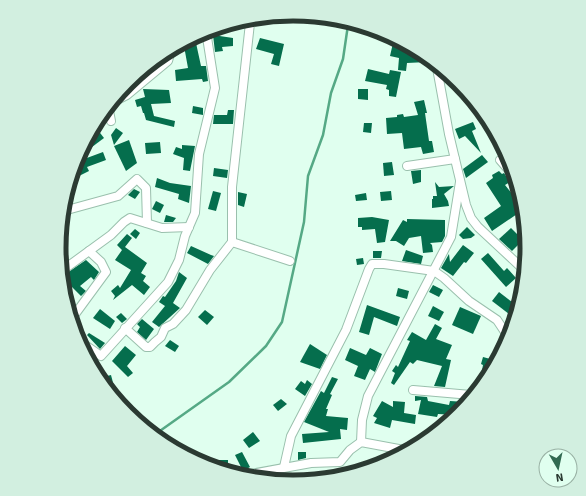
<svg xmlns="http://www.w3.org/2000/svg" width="586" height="496" font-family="Signika,sans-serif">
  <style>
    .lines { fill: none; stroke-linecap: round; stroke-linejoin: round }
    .stream { stroke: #55a985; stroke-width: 2.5 }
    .building { fill: #056e4d }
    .minor-casing { stroke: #9ac0ad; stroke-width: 10 }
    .minor { stroke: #fff; stroke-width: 8 }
    .rim { fill: none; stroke: #2b3a32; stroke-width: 5 }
  </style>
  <rect width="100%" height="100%" fill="#e0ffef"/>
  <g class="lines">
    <!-- stream -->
    <path class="stream" d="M157,433L229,382L266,346L282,322L304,222L308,176L323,135L331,93L343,59L348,25"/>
  </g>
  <!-- building -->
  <g class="building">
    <path d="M213,35L233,38V46L222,47L223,51L215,52Z"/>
    <path d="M260,38L284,44L279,66L271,64L274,54L256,49Z"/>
    <path d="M196,43L201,66H206L208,81L203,82L202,79L176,81L175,70L188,68L184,46Z"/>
    <path d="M393,43L401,44L427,62L407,63L406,71L398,70L399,58L390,56Z"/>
    <path d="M368,69L389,74L390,70L401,72L396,97L389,96V90L386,89L387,85L365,81Z"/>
    <path d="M143,89L169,90L171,103L151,104L154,116L175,121L174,127L146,120L144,113H143L141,106L137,107L135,100L145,97Z"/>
    <path d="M358,89H368V100L358,99Z"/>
    <path d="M424,100L427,113H425L429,141H432L434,152L423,154L421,147L404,149L402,133L387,134L386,118L397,117V115L403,114L404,117L418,115L414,102Z"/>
    <path d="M193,106L203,108V115L192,113Z"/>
    <path d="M228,110H234L233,124H213L214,115H227Z"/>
    <path d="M473,122L476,129L472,131L481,153L465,136L459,139L455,129Z"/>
    <path d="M364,123H372L371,133L363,132Z"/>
    <path d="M116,128L123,133L114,145L111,135Z"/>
    <path d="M97,129L104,138L80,156L79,155Z"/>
    <path d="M129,140L137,163L126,171L114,146Z"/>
    <path d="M160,142L161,153L146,154L145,143Z"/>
    <path d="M182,145L195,146L190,171L183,170L184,158L173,154L176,147L182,149Z"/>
    <path d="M103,152L106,160L87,167L89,171L73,179L76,162Z"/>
    <path d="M482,155L488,162L466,178L463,169Z"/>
    <path d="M392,162L394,175L384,176L383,163Z"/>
    <path d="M214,168L228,170L227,178L213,176Z"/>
    <path d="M421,170V182L413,184L411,171Z"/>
    <path d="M499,171L502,174L504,173L510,182L505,185L518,201L520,212L492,231L484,218L501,206L486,183L493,178L492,175Z"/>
    <path d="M157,178L170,183L191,186L189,203L178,199L179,194L155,187Z"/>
    <path d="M435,182L439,187L454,186L444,194L448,201L449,206L432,208V199H433V196H437Z"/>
    <path d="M134,189L140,192L135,199L128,195Z"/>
    <path d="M213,191L221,193L216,211L208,209Z"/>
    <path d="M391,191L392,200L381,201L380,192Z"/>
    <path d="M238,192L247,194L244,207L238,205Z"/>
    <path d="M366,193L367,200L356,201L355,195Z"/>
    <path d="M156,201L164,205L160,213L152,209Z"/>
    <path d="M166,215L176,218L173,222H164Z"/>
    <path d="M372,217L389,220L385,242L377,243L375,229L362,230V227H358V218Z"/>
    <path d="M407,219L445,220V236L442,242L430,243L432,245L433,252L423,253L421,236L409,238L404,246L396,241H390L403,220L407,222Z"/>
    <path d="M467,227L475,235L471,238L463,239L459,235Z"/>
    <path d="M511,228L523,240L512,251L499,239Z"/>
    <path d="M135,229L140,233L136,239L130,234Z"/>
    <path d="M127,234L132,238L125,247L147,263L141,273L146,276L143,281L150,287L144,295L132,285L113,300L115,296L111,291L118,285L120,288L131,270L115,260L122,250L117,245Z"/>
    <path d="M463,245L474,253L466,263L464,262L453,276L441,268L449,254L450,262Z"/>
    <path d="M191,246L211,255L214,256L208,264L187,253Z"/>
    <path d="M406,250L423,256L421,264L402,261Z"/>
    <path d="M373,251H382L381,258H373Z"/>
    <path d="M488,253L504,271L507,268L516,278L506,287L481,259Z"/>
    <path d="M363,258L364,264L357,265L356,259Z"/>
    <path d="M86,260L99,272L94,280L91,277L80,286L86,291L81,296L66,281L64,275Z"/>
    <path d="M179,272L187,278L173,303L180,308L159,327L152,322L165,306L159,302L163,296L165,297L176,281Z"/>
    <path d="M433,285L443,290L439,297L429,292Z"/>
    <path d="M398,288L409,291L407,299L396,296Z"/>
    <path d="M499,292L516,305L513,317L492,301Z"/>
    <path d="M367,305L400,317L397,326L374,317L369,335L359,332Z"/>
    <path d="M433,306L444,312L439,321L428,316Z"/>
    <path d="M460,307L481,316L473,334L452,325Z"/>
    <path d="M100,309L115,321L110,329L93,318Z"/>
    <path d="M205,310L214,317L207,325L198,317Z"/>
    <path d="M121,313L127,319L122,323L116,317Z"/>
    <path d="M142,319L154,329L146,340L137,332L140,327L137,324Z"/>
    <path d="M435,324L442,328L436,339L452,345L446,359L451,360L445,387L434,386L442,366L417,360L413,364L410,362L394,385L391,383L395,373L392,371L396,365L398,367L410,341L407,340L412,332L426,340Z"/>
    <path d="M89,333L105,343L100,349L87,335Z"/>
    <path d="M170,340L179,346L175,352L165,346Z"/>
    <path d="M310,344L327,355L320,369L300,362Z"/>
    <path d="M125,346L136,355L127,366L133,373L128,377L112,361Z"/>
    <path d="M350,348L366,355L370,348L382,354L375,372L370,369L365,380L354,376L358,366L345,360Z"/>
    <path d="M483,357L494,360L480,381L483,365L481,364Z"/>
    <path d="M111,375L116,394L115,395L103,377Z"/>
    <path d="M332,377L338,379L330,394L332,395L326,409H328L326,416L348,418L347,430L340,429L341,439L303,443L302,434L329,432L304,422L321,391L324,393Z"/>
    <path d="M307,380L312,384L305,396L295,389L301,381L305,384Z"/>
    <path d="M415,396L427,397L428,401L449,405L450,401L466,402L456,415L438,414L437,417L418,414L421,400L415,401Z"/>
    <path d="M281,399L287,404L278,411L273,405Z"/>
    <path d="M382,401L393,407V401L405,402L404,413L416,415L415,424L392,420L390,428L374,423L377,418L373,416Z"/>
    <path d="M253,432L260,441L249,448L243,440Z"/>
    <path d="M242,452L250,467L243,471L235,455Z"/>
    <path d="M298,452H306V458L298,460Z"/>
    <path d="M199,460H228V469L203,464Z"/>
    <path d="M300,473L301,480L293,482L273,478Z"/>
  </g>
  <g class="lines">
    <defs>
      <g id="minor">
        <path d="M437,68L449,134L466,205L471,218L478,227L523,269"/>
        <path d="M115,101L127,95L168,61L170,54"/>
        <path d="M109,111L111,121"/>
        <path d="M500,160L513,175"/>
        <path d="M407,166L455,159"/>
        <path d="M67,210L118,196L137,179L146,188L147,223"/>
        <path d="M232,242L290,261"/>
        <path d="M63,270L111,235L124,222L130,218L162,228L189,227"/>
        <path d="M73,317L106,272L101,262L89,251"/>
        <path d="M125,328L146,347H150L155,342L161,337L165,328L173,324L186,310L210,270L232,242V187L250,23"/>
        <path d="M78,340L101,356L168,282L179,260L185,236L195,213L199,154L215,88L206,31"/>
        <path d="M413,390L471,395"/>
        <path d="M361,442L362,420L368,396L451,237L460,182"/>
        <path d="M284,467L291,436L346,330L369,269L372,264H384L434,271L444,278L469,301L497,320L509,338"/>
        <path d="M251,474L311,463L340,462L350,450L361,442L404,450"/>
      </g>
    </defs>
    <!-- minor casing -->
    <use href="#minor" class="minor-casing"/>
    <!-- minor -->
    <use href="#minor" class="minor"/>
  </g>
  <!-- crop -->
  <path d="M0 0H586V496H0ZM66 248a227 227 0 1 1 454 0a227 227 0 1 1-454 0Z" fill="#d2efe0" fill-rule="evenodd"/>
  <path class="rim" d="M66 248a227 227 0 1 1 454 0a227 227 0 1 1-454 0Z"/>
  <!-- north arrow -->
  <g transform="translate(558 468) rotate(171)"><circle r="19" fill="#e0ffef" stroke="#98b0a3"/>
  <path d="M0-3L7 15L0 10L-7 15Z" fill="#316a51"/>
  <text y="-6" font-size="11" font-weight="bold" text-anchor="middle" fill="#2b3a32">N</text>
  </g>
</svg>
